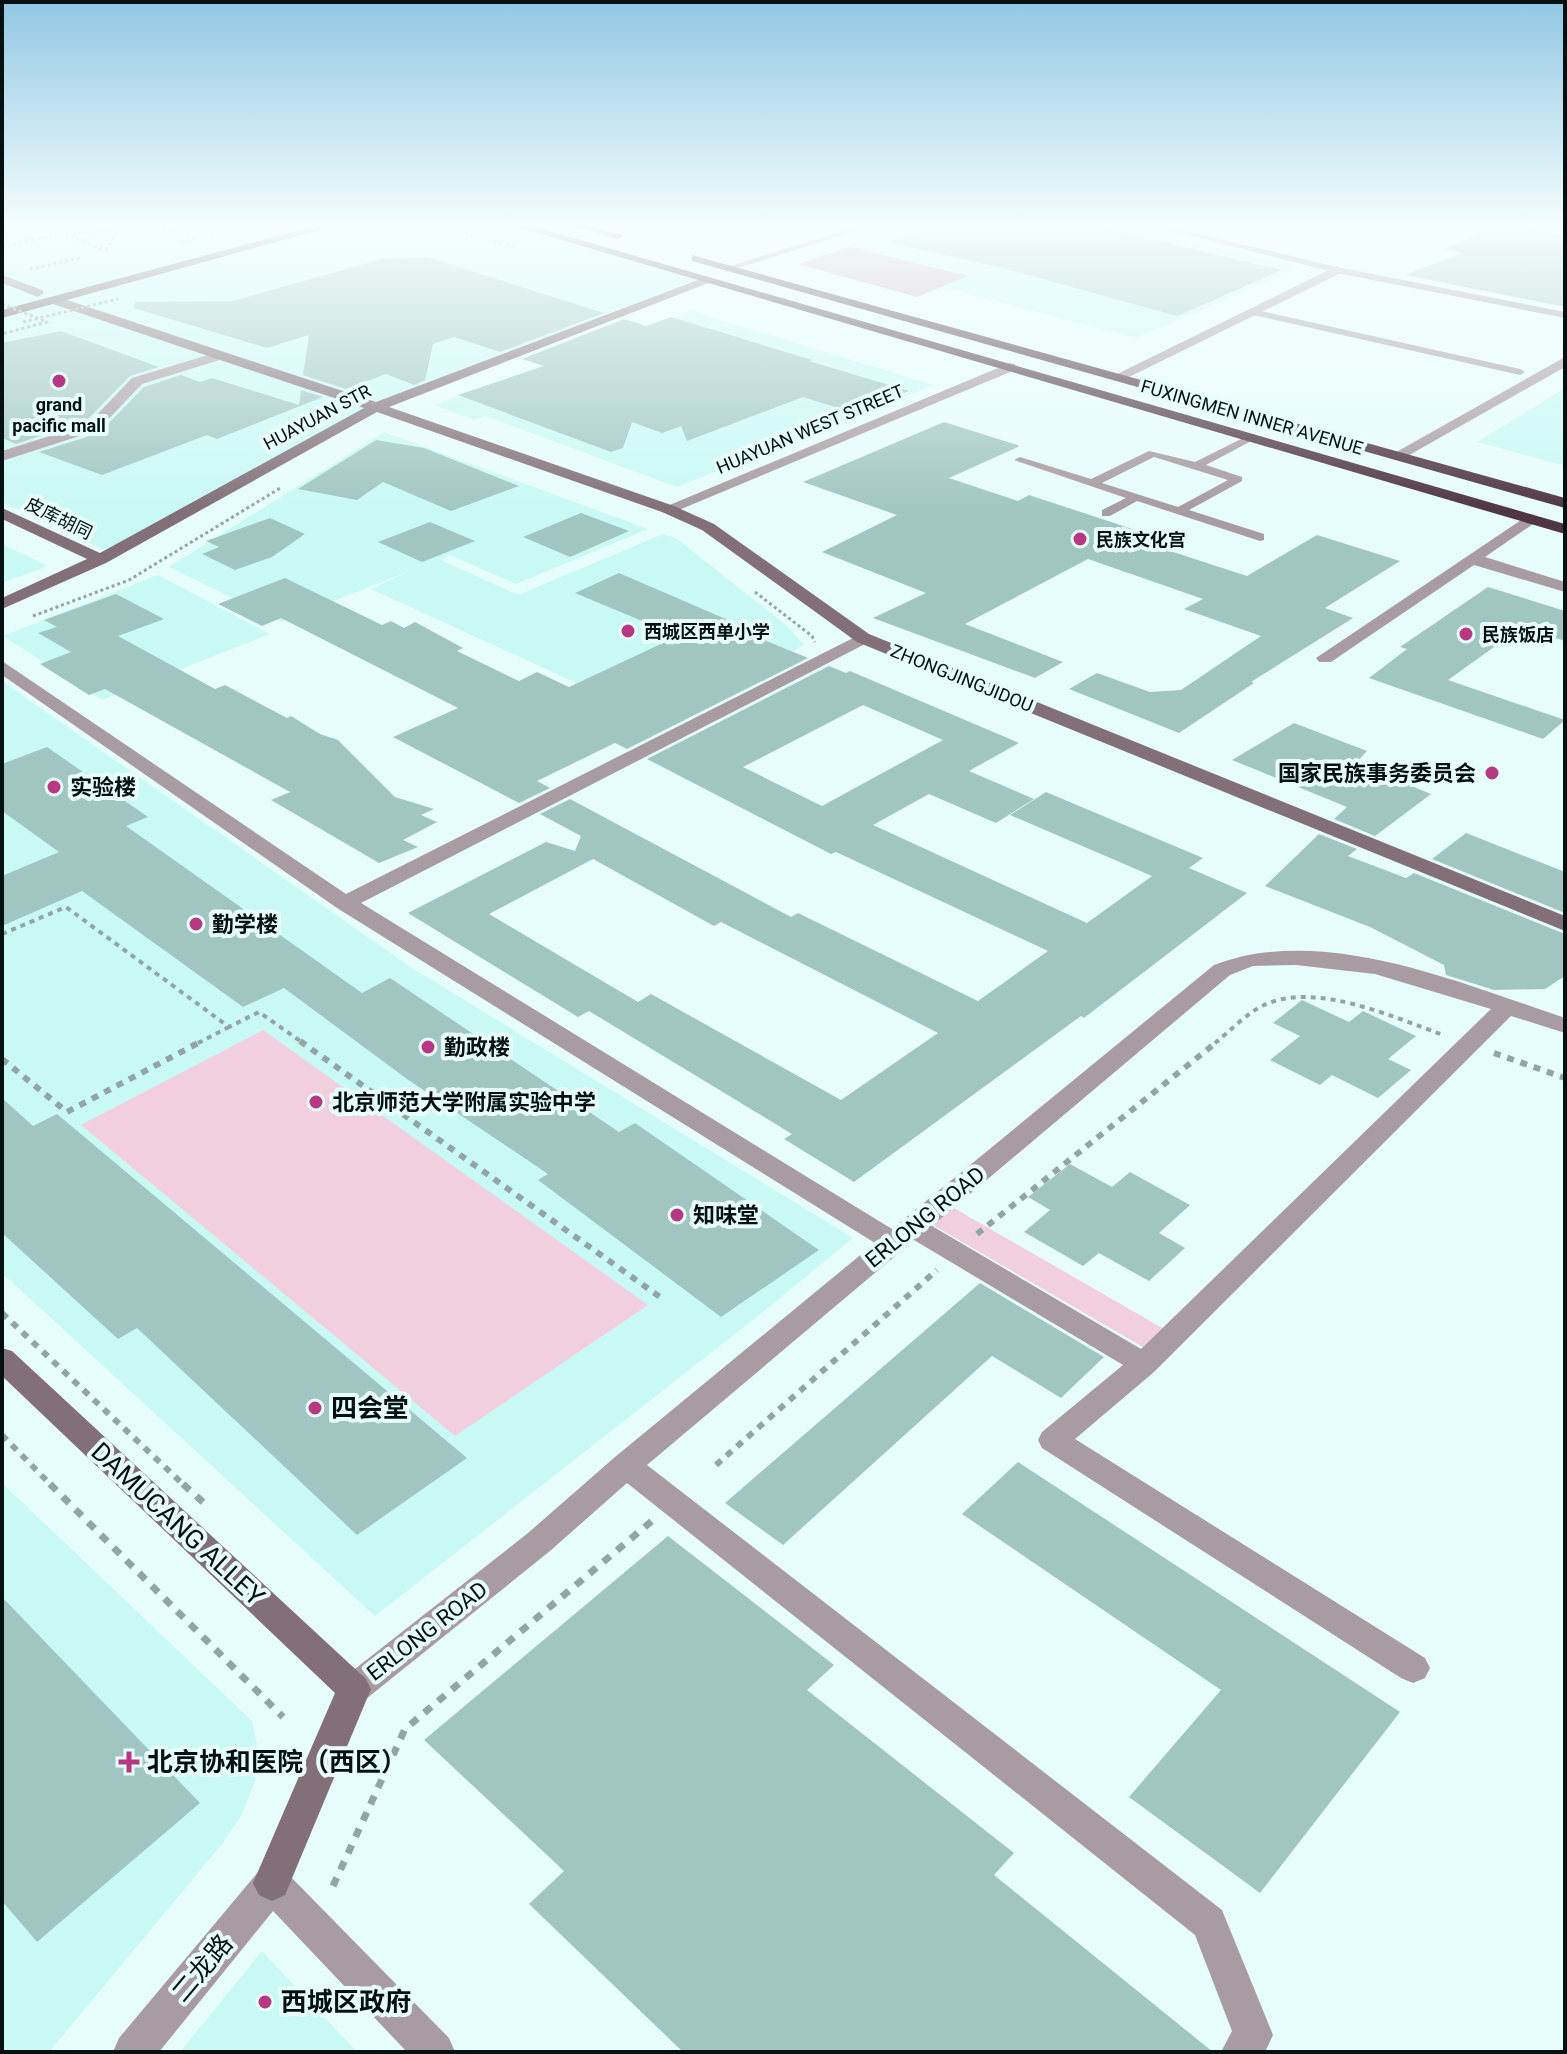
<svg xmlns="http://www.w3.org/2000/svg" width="1567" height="2054" font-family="Roboto,'Noto Sans SC',sans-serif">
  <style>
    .built { fill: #c9f9f5 }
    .green { fill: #f2cfdf }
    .forest { fill: #d4aabe }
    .building { fill: #a1c6c2; fill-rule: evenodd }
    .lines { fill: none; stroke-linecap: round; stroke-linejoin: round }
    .path-far3 { stroke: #92a5a3; stroke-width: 3; stroke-dasharray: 3 3; stroke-linecap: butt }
    .path-far2 { stroke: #92a5a3; stroke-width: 4; stroke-dasharray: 5 5; stroke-linecap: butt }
    .path-far1 { stroke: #92a5a3; stroke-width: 6; stroke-dasharray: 7 7; stroke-linecap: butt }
    .path { stroke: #92a5a3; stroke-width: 7; stroke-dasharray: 9 9; stroke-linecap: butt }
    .lane { fill: #a89ba1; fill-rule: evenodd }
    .street { fill: #a89ba1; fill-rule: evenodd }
    .secondary { fill: #826f77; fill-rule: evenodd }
    .primary { fill: #66505a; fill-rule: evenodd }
    .highway { fill: #4f3642; fill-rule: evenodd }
    .path-bridge { stroke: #92a5a3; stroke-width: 3; stroke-dasharray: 3 3; stroke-linecap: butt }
    .poi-dot { fill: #b83782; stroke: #e7fdfb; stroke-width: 3 }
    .labels { text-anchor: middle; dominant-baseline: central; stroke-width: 8; stroke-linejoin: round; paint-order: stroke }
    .far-poi-label { font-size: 18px; font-weight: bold; fill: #041110; stroke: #e7fdfb; text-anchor: start }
    .far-street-label { font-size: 18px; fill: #041110; stroke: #e7fdfb }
    .poi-label { font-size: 22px; font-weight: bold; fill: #041110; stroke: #e7fdfb; text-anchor: start }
    .street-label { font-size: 22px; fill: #041110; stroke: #e7fdfb }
    .near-poi-label { font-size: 26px; font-weight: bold; fill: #041110; stroke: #e7fdfb; text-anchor: start }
    .near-street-label { font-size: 26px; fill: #041110; stroke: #e7fdfb }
  </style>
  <rect width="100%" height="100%" fill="#e7fdfb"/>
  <!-- built -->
  <g class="built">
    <path d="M2,224H517L710,280L394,400L111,553L2,502Z"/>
    <path d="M715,224H811L765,237Z"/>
    <path d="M912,224H1115L1301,267L1136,338L817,254Z"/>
    <path d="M1176,224H1295L1247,241Z"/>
    <path d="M690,311L934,385L677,487L485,416L474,420L435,405Z"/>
    <path d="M1565,388V466L1477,442Z"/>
    <path d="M384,432L648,529L516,584L450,555L441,560L518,595L663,534L677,539L786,625L804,645L657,720L371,589L412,570L281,622L169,567Z"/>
    <path d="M2,544L48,566L2,583Z"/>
    <path d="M158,575L270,634L102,700L3,636Z"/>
    <path d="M2,681L409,966L853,1238L758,1316L375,1616L2,1273Z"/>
    <path d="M2,1483L252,1721L257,1745L256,1779L241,1816L222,1844L49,2052H2Z"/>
    <path d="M262,1951L357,2052H180Z"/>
  </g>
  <!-- green -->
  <g class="green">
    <path d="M263,1030L648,1305L455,1436L81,1125Z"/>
    <path d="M954,1208L1164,1329L1143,1347L933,1225Z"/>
  </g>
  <!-- forest -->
  <path class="forest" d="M850,247L968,276L917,297L798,264Z"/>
  <!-- building -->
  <g class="building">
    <path d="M960,224H1085L1282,270L1177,316L1003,268L886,242Z"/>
    <path d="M1498,224L1565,236V307L1405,275L1462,253L1444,249Z"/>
    <path d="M427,257L604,313L500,352L454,337L433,344L425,380L414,385L386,374L346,389L303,375L309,335L267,348L134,308L135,302L233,301L382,259Z"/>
    <path d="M671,317L812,360L809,361L909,391L855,413L803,397L687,441L681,426L662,433L632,422L623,448L611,452L458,395L544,366L522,359L624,319L646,326Z"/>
    <path d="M61,331L159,367L130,376L86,421L16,444L2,438V343Z"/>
    <path d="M181,375L200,382L212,378L299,405L301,390L323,397L217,439L207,435L102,475L39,452L99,433L144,387Z"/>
    <path d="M944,422L1020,446L949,478L1018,501L1029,495L1175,543L1164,549L1247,576L1317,535L1400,561L1325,608L1353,618L1251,682L1254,683L1179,733L1069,689L1097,673L1150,692L1181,690L1261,636L1184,609L1203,599L1088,559L965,624L1063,662L1035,678L873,618L926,593L822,552L897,515L803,482Z"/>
    <path d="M376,440L424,448L519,486L451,511L383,482L357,500L298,489Z"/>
    <path d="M581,513L629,531L570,557L523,537Z"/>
    <path d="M270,518L305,534L272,557L235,570L202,554L219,547L206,541Z"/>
    <path d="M430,522L475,541L422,562L378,542Z"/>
    <path d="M619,573L749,629L744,632L808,658L627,749L615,743L537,781L550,788L519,803L393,737L458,708L281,618L262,626L218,604L285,578L382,625L391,621L404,628L415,622L463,648L457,651L519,681L537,672L569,687L678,636L575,593Z"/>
    <path d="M1488,587L1565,611V641L1522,627L1448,680L1565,720L1543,739L1369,678L1407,649L1400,647Z"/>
    <path d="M116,594L164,619L118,636L215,689L225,685L287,718L291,716L320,734L338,740L395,797L434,809L421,815L437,822L403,840L418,847L379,863L271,800L290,792L105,689L89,695L40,664L71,652L38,633L57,627L44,620Z"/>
    <path d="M829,666L846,673L850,671L1019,743L969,771L1034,799L996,823L929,794L873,825L1087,923L1152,876L1010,815L1046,792L1203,858L1189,868L1247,893L1084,1018L1081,1016L854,1182L784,1139L792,1134L589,1011L578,1017L408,913L546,842L575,851L581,836L540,814L570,799L791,917L798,913L978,1001L1048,951L836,852L831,854L647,759ZM863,705L943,740L822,806L743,767ZM593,859L714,926L721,922L938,1033L841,1100L651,994L638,1002L489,914Z"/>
    <path d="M1294,723L1367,751L1356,763L1431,794L1375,836L1334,819L1347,807L1232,760Z"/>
    <path d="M47,747L148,817L126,826L362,993L390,978L619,1132L635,1123L819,1250L721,1317L538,1180L548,1174L407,1079L284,988L243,1007L82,891L2,926V876L59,852L2,811V764Z"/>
    <path d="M1466,833L1565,872V913L1432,859Z"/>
    <path d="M1319,834L1357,849L1348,856L1406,878L1414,873L1565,934V976L1545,989L1494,990L1446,975L1444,965L1370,927L1265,886Z"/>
    <path d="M1302,1000L1349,1022L1363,1011L1416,1036L1388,1059L1411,1070L1378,1098L1332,1075L1320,1085L1270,1060L1300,1036L1273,1023Z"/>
    <path d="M2,1098L33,1126L57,1114L467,1458L357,1535L137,1328L118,1339L2,1233Z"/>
    <path d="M1070,1164L1112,1187L1130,1172L1190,1205L1159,1233L1185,1248L1149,1281L1099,1253L1083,1266L1024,1232L1050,1210L1028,1197Z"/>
    <path d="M980,1283L1104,1357L1061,1398L992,1356L783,1545L725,1503Z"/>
    <path d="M1018,1462L1400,1712L1260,1893L1129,1797L1221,1690L962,1514Z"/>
    <path d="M668,1536L834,1665L807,1690L1014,1853L994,1875L1213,2052H683L529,1904L564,1871L424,1740Z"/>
    <path d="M2,1597L200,1803L37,1942L2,1901Z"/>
  </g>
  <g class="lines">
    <!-- path-far3 -->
    <g class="path-far3">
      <path d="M436,224L472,235"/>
      <path d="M43,227L110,251"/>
      <path d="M136,228L153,224"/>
      <path d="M354,228L370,224"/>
      <path d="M2,240L12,227"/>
      <path d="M494,241L515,247"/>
      <path d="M181,242L245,224"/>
      <path d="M2,247L60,233L195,229"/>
      <path d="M106,250L118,231"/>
      <path d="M30,269L81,258"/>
      <path d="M755,592L812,636L815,642"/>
      <path d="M33,616L129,580L282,487"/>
    </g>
    <!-- path-far2 -->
    <g class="path-far2">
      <path d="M2,934L66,907L229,1027L259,1012L303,1043"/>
      <path d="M198,1043L229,1027"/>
      <path d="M1215,1043C1230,1031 1247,1013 1264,1005C1315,981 1393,1017 1443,1035"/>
    </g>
    <!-- path-far1 -->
    <g class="path-far1">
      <path d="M300,1041L660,1297"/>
      <path d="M1494,1053L1565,1078"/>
      <path d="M2,1059L67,1112L202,1041"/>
      <path d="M977,1234L1218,1041"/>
      <path d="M2,1313L185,1486"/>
      <path d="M2,1435L52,1486"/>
      <path d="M716,1465L937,1270"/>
    </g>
    <!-- path -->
    <g class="path">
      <path d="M50,1484L283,1717"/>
      <path d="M183,1484L205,1504"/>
      <path d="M333,1886L405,1729L653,1520"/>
    </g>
    <!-- lane -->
    <g class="lane">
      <path d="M865,224H878L732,270L724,268Z"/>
      <path d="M1144,224H1158L1337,267L1565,312V318L1337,273Z"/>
      <path d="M1252,309L1520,369L1525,372L1520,375L1249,314L1247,312Z"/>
      <path d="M1247,436L1257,438L1206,465L1242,477V481L1189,510L1264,534V540L1260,541L1137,501L1110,516H1102V510L1126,498L1014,460L1020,457L1091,479L1149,451L1195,462ZM1154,457L1228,480L1178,507L1102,483Z"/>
    </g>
    <!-- street -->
    <g class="street">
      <path d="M1337,266L1343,270L1341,273L1123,380L1111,377Z"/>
      <path d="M218,352L223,353V359L142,384L98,430L2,461V451L88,424L132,378Z"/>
      <path d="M1565,357V367L1404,458H1394L1391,455Z"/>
      <path d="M1010,363L1015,364V370L674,512L668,514L660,509Z"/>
      <path d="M1530,514L1536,516V522L1485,557L1565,582V592L1474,565L1331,662H1319L1316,658Z"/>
      <path d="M863,633L872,638L869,642L361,903L892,1229L1214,965C1323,923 1460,983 1565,1018V1033L1511,1016L1154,1372L1075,1439L1425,1658L1430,1668L1425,1678L1413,1683L1401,1678L1042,1448L1038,1440L1042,1432L1123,1365L914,1240L647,1465L1222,1910L1273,2035L1265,2052H1221L1232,2031L1195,1935L627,1483L550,1551L366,1699L354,1704L342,1699L337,1689L342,1679L528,1533L615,1457L875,1243L337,908L2,675V661L346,894ZM1296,965L1375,974L1491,1009L1141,1349L932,1226L1230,975L1253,966Z"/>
      <path d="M272,1865L285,1871L449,2038L455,2052H407L273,1911L159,2052H113L119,2038L259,1871Z"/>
    </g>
    <!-- secondary -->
    <g class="secondary">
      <path d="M2,275L42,290L44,293L38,297L2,283Z"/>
      <path d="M706,277L716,280L389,407L674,506L714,524L869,634L1565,916V931L857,642L702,530L662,512L377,412L106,563L2,609V598L87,559L2,519V508L100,553L364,408L50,303V297H58L376,402Z"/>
      <path d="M2,1348L12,1351L366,1679L371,1689L285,1895L272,1901L259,1895L253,1883L335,1693L2,1376Z"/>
    </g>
    <!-- primary -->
    <path class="primary" d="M322,224H341L2,318V310Z"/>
    <!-- highway -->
    <g class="highway">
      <path d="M507,224H525L1565,524V534Z"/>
      <path d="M568,224H586L624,236L618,239Z"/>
      <path d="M692,255L1565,498V508L692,261Z"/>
    </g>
    <!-- path-bridge -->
    <g class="path-bridge">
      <path d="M2,304L47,322L2,334"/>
      <path d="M23,322L118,299"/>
    </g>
  </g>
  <!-- sky -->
  <linearGradient id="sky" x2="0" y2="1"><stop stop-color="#91c7e4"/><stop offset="0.44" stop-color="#f4fefd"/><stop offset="1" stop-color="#f4fefd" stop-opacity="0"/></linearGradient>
  <rect width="1567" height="511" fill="url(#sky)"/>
  <!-- markers -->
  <g class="poi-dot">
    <circle cx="59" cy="381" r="8"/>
    <circle cx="1080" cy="539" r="8"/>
    <circle cx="628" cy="631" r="8"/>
    <circle cx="1466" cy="634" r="8"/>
    <circle cx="1492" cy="773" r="8"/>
    <circle cx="54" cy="787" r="8"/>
    <circle cx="196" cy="924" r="8"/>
    <circle cx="428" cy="1047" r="8"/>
    <circle cx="316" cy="1102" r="8"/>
    <circle cx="677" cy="1215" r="8"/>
    <circle cx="315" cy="1408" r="8"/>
    <path d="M125 1750h8v8h8v8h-8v8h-8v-8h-8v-8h8z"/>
    <circle cx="265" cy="2002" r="8"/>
  </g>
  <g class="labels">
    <!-- far-poi labels -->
    <g class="far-poi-label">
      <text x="59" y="404" text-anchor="middle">grand<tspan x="59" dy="21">pacific mall</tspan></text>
      <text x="1096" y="539">民族文化宫</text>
      <text x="644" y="631">西城区西单小学</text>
      <text x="1482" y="634">民族饭店</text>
    </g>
    <!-- far-street labels -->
    <g class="far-street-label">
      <text transform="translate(317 417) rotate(-28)">HUAYUAN STR</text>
      <text transform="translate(1252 417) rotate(16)">FUXINGMEN INNER AVENUE</text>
      <text transform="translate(810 429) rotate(-23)">HUAYUAN WEST STREET</text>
      <text transform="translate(59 518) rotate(26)">皮库胡同</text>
      <text transform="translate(962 678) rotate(22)">ZHONGJINGJIDOU</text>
    </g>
    <!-- poi labels -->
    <g class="poi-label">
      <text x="1476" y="773" text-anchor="end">国家民族事务委员会</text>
      <text x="70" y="787">实验楼</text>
      <text x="212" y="924">勤学楼</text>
      <text x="444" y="1047">勤政楼</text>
      <text x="332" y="1102">北京师范大学附属实验中学</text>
      <text x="693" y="1215">知味堂</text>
    </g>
    <!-- street labels -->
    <g class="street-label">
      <text transform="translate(925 1217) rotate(-39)">ERLONG ROAD</text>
      <text transform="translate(427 1631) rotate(-38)">ERLONG ROAD</text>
    </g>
    <!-- near-poi labels -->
    <g class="near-poi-label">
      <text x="331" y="1408">四会堂</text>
      <text x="147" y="1762">北京协和医院（西区）</text>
      <text x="281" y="2002">西城区政府</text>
    </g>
    <!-- near-street labels -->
    <g class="near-street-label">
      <text transform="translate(178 1524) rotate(43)">DAMUCANG ALLEY</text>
      <text transform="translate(202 1968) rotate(-50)">二龙路</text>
    </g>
  </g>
  <!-- border -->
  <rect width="1567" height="2054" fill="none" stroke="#041110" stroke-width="8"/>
</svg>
